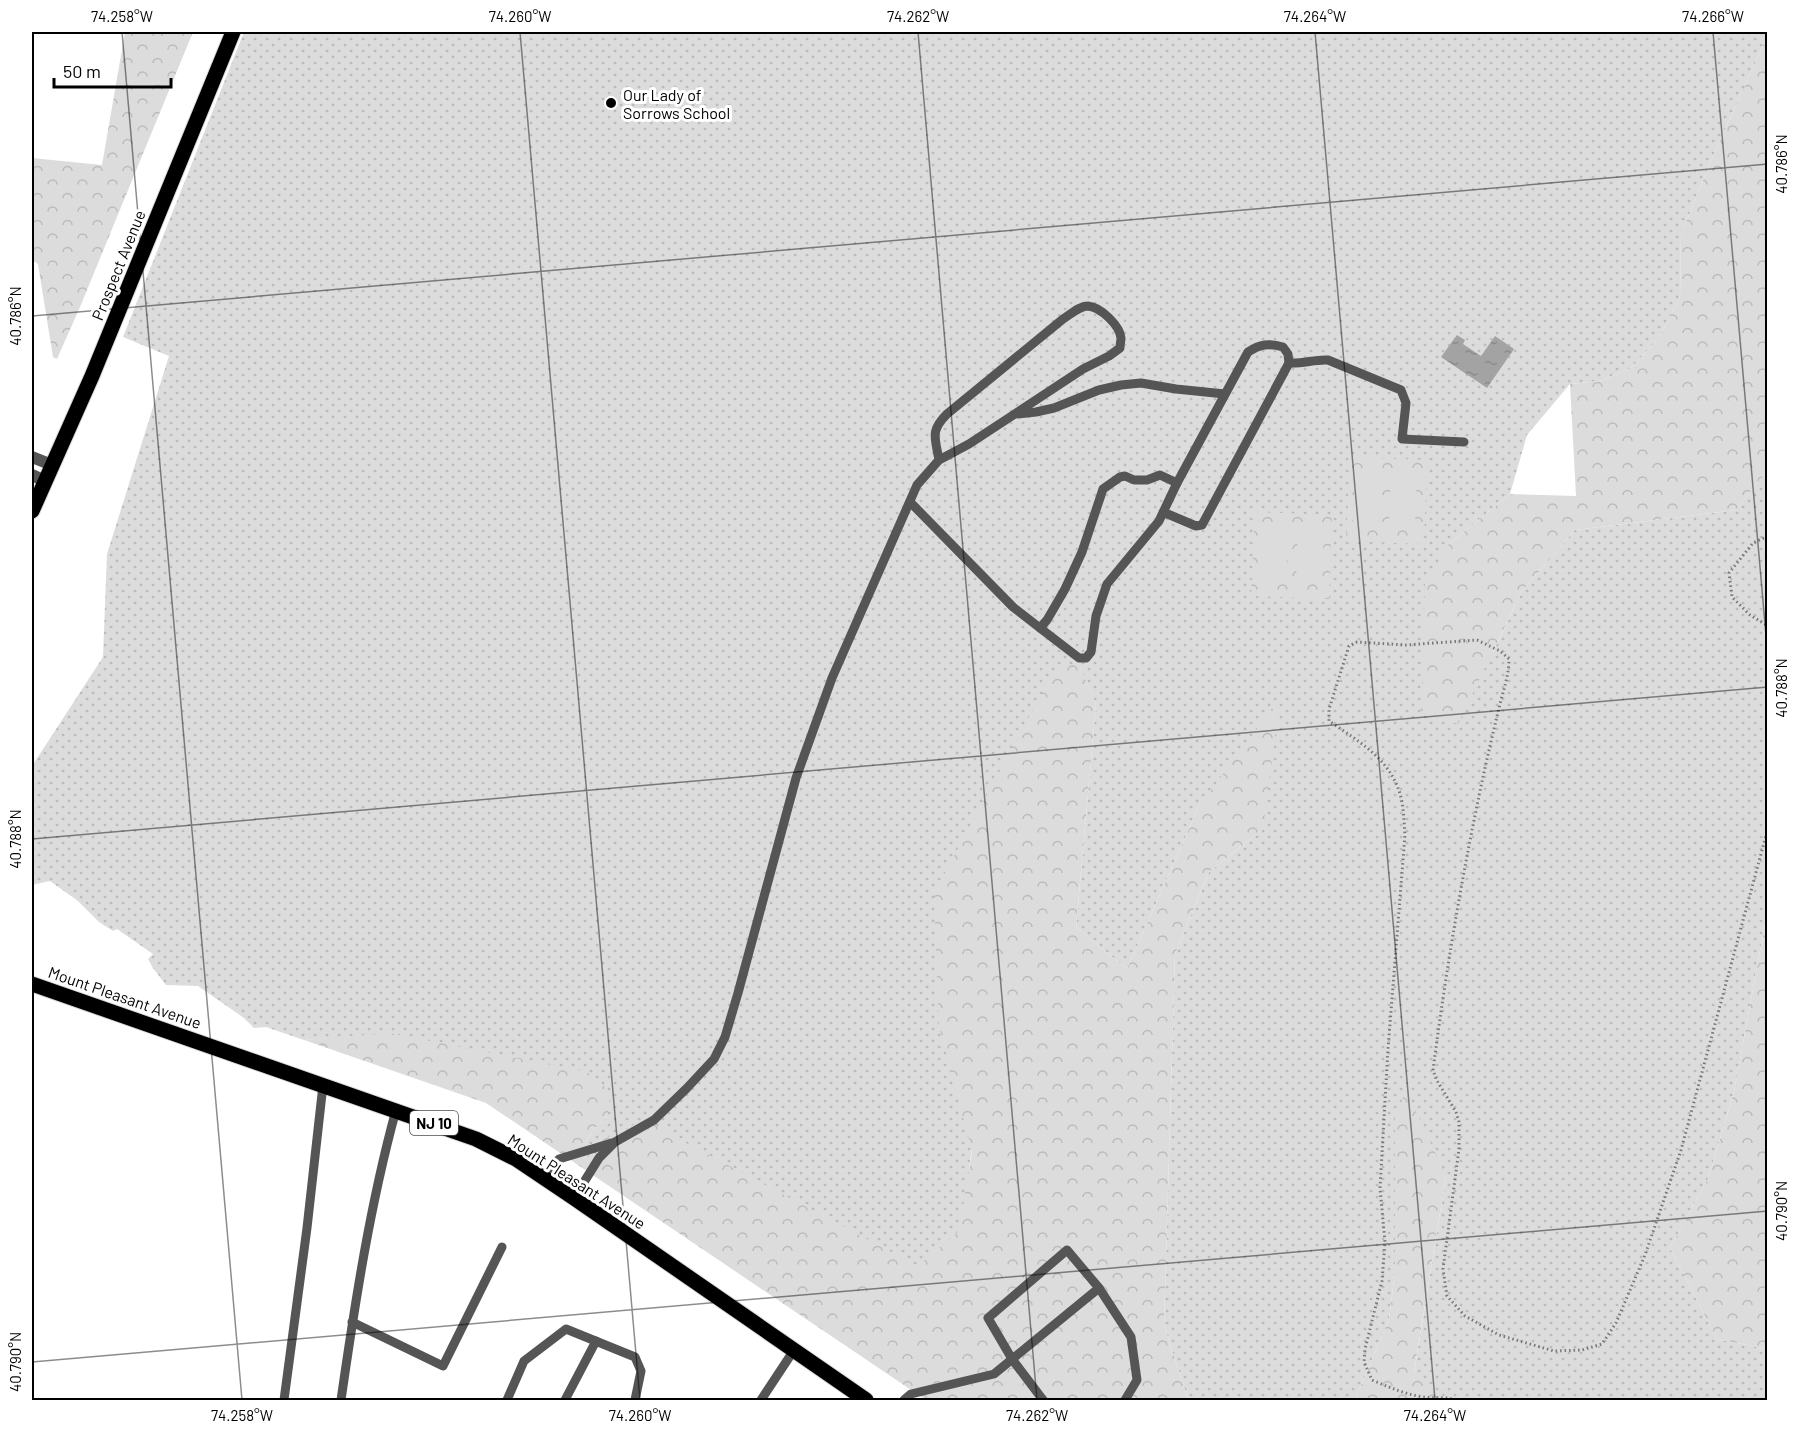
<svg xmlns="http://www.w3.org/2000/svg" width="1799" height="1432" font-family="Barlow,sans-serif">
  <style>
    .grass { fill: url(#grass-dots) }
    .forest { fill: url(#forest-crowns) }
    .pitch { fill: #dcdcdc }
    .water { fill: url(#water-ripples) }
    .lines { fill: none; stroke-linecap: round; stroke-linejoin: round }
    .primary-casing { stroke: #dbdbdb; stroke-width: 17 }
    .path { stroke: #777; stroke-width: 3; stroke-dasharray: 1.5 3; stroke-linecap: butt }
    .service { stroke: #555; stroke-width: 9 }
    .minor { stroke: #555; stroke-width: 12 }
    .primary { stroke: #000; stroke-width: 15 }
    .ticks { fill: none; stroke: #000; stroke-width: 1.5; stroke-opacity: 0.45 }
    .poi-dot { fill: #000; stroke: #fff; stroke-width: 2 }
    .labels { text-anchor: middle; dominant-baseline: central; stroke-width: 6; stroke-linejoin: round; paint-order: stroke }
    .shield { fill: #fff; stroke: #4c4c4c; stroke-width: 1.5 }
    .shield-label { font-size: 15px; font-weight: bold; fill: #000 }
    .poi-label { font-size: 16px; fill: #000; stroke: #fff; text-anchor: start }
    .street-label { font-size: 16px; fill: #000; stroke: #fff }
    .neatline { fill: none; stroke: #000; stroke-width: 2 }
    .ticks-label { font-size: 15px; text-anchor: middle; fill: #000 }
  </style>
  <defs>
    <pattern id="grass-dots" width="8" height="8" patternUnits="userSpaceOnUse" patternTransform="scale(1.5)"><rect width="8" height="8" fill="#dcdcdc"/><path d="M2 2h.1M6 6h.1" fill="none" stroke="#bbb" stroke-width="1.8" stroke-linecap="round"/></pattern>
    <pattern id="forest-crowns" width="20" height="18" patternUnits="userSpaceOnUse" patternTransform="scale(1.5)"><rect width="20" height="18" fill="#dcdcdc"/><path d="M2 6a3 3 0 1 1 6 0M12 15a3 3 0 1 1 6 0" fill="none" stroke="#bbb"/></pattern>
    <pattern id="water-ripples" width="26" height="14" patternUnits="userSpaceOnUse" patternTransform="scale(1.5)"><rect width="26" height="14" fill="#a3a3a3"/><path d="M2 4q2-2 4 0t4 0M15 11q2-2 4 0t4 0" fill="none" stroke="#8b8b8b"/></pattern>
  </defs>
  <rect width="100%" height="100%" fill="#fff"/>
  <!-- grass -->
  <path class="grass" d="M244,32H1767V37L1716,149L1681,234L1680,297L1659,338L1631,368L1600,381L1570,384L1527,435L1510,494L1448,545L1493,652L1522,591L1575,530L1736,510L1767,470V913L1734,1092L1708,1179L1670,1248L1717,1339L1767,1349V1400H1448L1414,1373L1446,1176L1395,1119V1272L1389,1319L1355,1400H1188L1164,1325L1175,954L1209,872L1263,829L1199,806L1127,969L1076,927L1096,704L1078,663L1053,674L969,1167L984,1204L933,1279L622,1133L589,1145L585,1143L593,1130L607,1116L334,1038L304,1040L266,1027L254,1028L244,1018L198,986L166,985L153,968L148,959L153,954L117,929L113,931L99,922L78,901L50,881L32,885V766L103,657L107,554L169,356L123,337Z"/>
  <!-- forest -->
  <g class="forest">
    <path d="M125,32H193L80,307L57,359L53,357L38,264L32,260V158L102,165Z"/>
    <path d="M1767,37V470L1736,510L1575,530L1522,591L1458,724L1421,713L1425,582L1448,545L1510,494L1576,496L1570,384L1600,381L1631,368L1659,338L1680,297L1681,234L1716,149Z"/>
    <path d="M1350,457L1427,460L1424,544L1346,541Z"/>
    <path d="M1255,512L1332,515L1329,599L1251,596Z"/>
    <path d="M1078,662L1096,704L1076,927L1127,969L1199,806L1280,698L1263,829L1209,872L1175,954L1164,1325L1188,1400H926L486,1103L304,1040L390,1033L587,1072L607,1089L610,1104L607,1116L593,1130L585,1143L590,1145L624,1130L645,1118L673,1136L918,1266L959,1231L972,1151L939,1027L934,893L1053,672Z"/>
    <path d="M1767,913L1768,1349H1767L1717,1339L1670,1248L1708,1179L1734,1092Z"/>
    <path d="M1406,1090L1446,1176L1414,1372L1448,1400H1355L1389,1319L1395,1272V1119Z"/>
  </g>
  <!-- pitch -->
  <g class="pitch">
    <path d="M1355,471L1381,472L1379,528L1353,527Z"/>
    <path d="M1391,471L1417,472L1415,528L1389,527Z"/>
    <path d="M1262,526H1288L1286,582L1260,581Z"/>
    <path d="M1298,526L1324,527L1322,583L1296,581Z"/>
  </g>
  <!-- water -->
  <path class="water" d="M1457,335L1465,340L1463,344L1481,356L1495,336L1514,349L1487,388L1441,357Z"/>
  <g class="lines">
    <defs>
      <g id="primary">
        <path d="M32,511L92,376L233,32"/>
        <path d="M32,984L476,1139L516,1159L574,1198L866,1400"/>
      </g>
    </defs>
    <!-- primary casing -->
    <use href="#primary" class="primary-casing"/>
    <!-- path -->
    <g class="path">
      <path d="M1768,536L1753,543L1729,573L1732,597L1750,615L1768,626"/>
      <path d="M1456,1400C1445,1396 1434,1399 1423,1397C1404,1394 1389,1387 1372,1380L1364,1362L1365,1349L1382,1281L1385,1242L1380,1188L1388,1049L1405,835C1404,824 1404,813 1402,802C1394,761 1361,743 1329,721V709L1349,646L1357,642L1406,645L1477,640L1500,651L1509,659C1509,676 1503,691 1499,708C1492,737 1485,767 1479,796C1460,887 1445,978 1433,1070L1436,1079L1456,1112L1459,1122V1149L1443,1269L1447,1296L1465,1316L1499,1335L1554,1351L1582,1350L1602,1344L1616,1323L1645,1255L1681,1150L1768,828"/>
    </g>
    <!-- service -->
    <g class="service">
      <path d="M1289,363C1303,364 1315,359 1328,360L1401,390L1406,403L1402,439L1464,442"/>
      <path d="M1018,414L1036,412L1054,408L1099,390L1121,385L1141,383L1176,389L1225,394"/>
      <path d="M910,502L1013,607L1040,628L1047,620L1065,589L1082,552L1103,489L1120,477L1125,476L1134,480H1147L1160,475L1177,483"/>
      <path d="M1040,628L1079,658H1086L1091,652L1096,616L1107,584L1159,521L1177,483L1248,352C1260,344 1269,343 1283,347L1288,354L1289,363L1202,525L1196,526L1163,512"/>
      <path d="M542,1177L559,1159L615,1142L654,1120L687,1088L714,1059L725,1037L738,993L796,778L832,678L917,485L939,460L969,444L1083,369L1109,356L1120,348C1120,344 1121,341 1121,338C1120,326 1101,307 1088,306C1079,306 1070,315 1063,319L947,414C930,431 935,437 939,460"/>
      <path d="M574,1198L599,1158L613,1144"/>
      <path d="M352,1322L443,1366L502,1247"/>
      <path d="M284,1400L307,1228L323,1085"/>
      <path d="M341,1400C355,1303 370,1205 396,1110"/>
      <path d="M507,1400L524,1361L566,1329L635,1357L641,1371L635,1400"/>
      <path d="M565,1400L596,1341"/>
      <path d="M761,1400L794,1350"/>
      <path d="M904,1400L911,1394L994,1374L1099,1288"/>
      <path d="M1043,1400L1012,1359L988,1318L1067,1250L1099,1288L1131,1337L1137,1380L1125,1400"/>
    </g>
    <!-- minor -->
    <g class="minor">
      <path d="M32,457L52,465"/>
      <path d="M32,475L45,481"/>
    </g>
    <!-- primary -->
    <use href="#primary" class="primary"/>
  </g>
  <!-- ticks -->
  <path class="ticks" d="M122,32L242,1400M520,32L640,1400M918,32L1037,1400M1315,32L1435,1400M1713,32L1768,658M32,316L1768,164M32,839L1768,687M32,1362L1768,1211"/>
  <!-- markers -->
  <circle class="poi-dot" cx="611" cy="103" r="6"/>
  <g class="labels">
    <!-- shield labels -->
    <rect class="shield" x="410" y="1111" width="48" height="24" rx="4.5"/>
    <g class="shield-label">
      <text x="434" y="1123">NJ 10</text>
    </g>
    <!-- poi labels -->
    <g class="poi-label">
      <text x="623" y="94">Our Lady of<tspan x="623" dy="18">Sorrows School</tspan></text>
    </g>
    <!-- street labels -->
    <g class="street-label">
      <text transform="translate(118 265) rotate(-68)">Prospect Avenue</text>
      <text transform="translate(125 997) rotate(19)">Mount Pleasant Avenue</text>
      <text transform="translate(577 1181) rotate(33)">Mount Pleasant Avenue</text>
    </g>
  </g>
  <!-- border -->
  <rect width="1799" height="1432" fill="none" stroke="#ffffff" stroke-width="66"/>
  <!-- scale -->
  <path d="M54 78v9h117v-9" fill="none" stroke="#000000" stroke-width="3"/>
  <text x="63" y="78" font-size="18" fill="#000000" stroke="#ffffff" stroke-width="4.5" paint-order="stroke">50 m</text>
  <rect x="33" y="33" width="1733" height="1366" class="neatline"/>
  <g class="ticks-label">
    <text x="122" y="22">74.258°W</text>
    <text x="520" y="22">74.260°W</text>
    <text x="918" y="22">74.262°W</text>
    <text x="1315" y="22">74.264°W</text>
    <text x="1713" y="22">74.266°W</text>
    <text transform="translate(1782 164) rotate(-90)" y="5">40.786°N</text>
    <text transform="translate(16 316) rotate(-90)" y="5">40.786°N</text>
    <text transform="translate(1782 688) rotate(-90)" y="5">40.788°N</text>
    <text transform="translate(16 839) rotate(-90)" y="5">40.788°N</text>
    <text transform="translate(1782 1211) rotate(-90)" y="5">40.790°N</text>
    <text transform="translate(16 1362) rotate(-90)" y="5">40.790°N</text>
    <text x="242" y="1421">74.258°W</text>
    <text x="640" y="1421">74.260°W</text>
    <text x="1037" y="1421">74.262°W</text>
    <text x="1435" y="1421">74.264°W</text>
  </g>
</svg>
